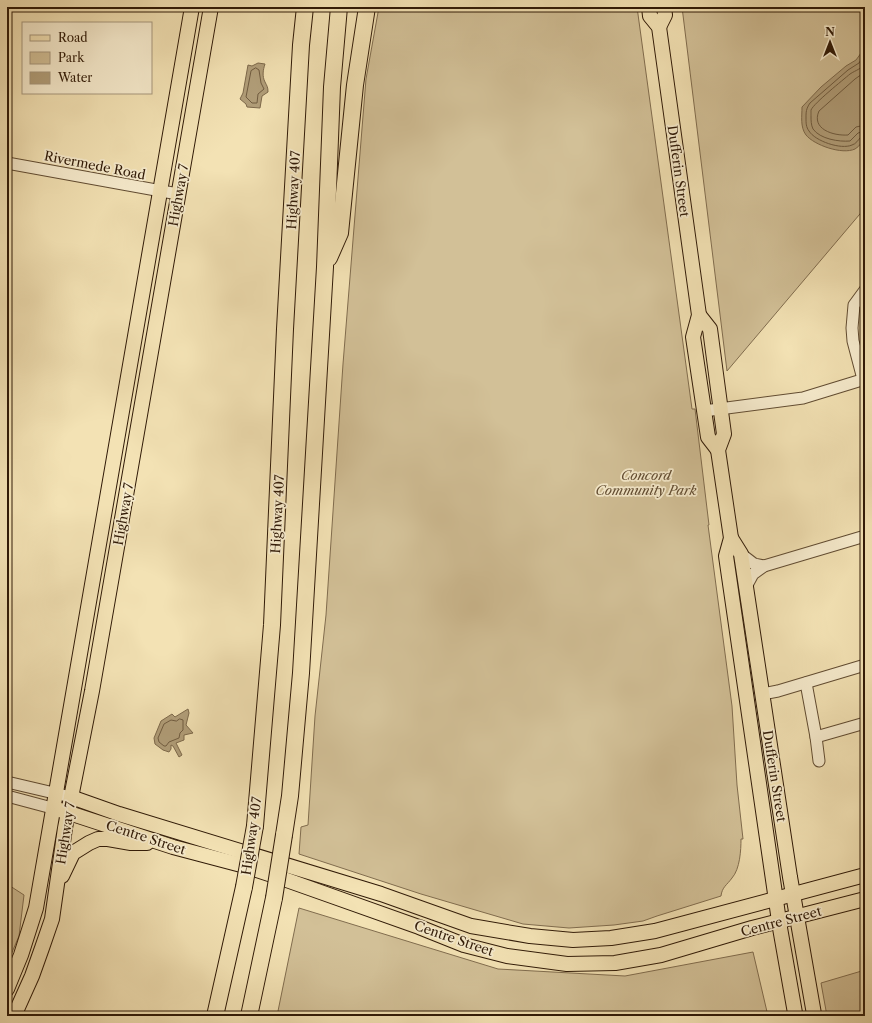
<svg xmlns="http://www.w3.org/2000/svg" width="872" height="1023" font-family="'Libre Caslon Text',serif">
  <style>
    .green { fill: #d2c097; stroke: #816d4f }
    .water { fill: #b19e79; stroke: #7d694b }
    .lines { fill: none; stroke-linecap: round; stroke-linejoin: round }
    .shore { stroke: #705c40; stroke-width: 1 }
    .minor-casing { stroke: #614c32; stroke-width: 13 }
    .major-casing { stroke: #301a07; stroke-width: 16 }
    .highway-casing { stroke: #301a07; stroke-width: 18 }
    .minor { stroke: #f7ecce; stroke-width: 11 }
    .major { stroke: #f3e2b4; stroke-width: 14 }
    .highway { stroke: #f3e2b4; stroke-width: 16 }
    .highway-bridge-casing { stroke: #301a07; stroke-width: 18; stroke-linecap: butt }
    .highway-bridge { stroke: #f3e2b4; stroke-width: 16 }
    .labels { text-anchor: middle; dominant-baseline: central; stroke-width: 3.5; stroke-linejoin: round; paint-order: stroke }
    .street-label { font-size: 13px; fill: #301a07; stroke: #f7ecce }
    .park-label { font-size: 13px; font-style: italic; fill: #614c32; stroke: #f7ecce }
  </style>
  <rect width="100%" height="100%" fill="#f3e2b4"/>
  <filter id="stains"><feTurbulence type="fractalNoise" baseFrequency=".005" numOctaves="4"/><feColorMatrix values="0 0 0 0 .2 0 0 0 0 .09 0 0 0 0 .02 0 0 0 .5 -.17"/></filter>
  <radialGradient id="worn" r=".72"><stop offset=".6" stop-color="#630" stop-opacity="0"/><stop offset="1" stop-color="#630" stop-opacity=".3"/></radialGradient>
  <!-- green -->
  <g class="green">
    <path d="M379,7H637L692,409H695L709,525H708L732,706L737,785L743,839H741C741,850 740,869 732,878C727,885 722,887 721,896L657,916L643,921L614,925L569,928L523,924L421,894L299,854L301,827L308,825L315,716L326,615L343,364L366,79Z"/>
    <path d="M682,7H865V208L727,371Z"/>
    <path d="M7,884L24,895L19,936L7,964Z"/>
    <path d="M299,908L498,969L625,976L753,952L768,1016H277Z"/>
    <path d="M865,970V1016H827L821,983Z"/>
  </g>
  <!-- water -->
  <g class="water">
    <path d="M859,7H865V137C862,142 860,146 855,149C842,155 814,145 806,135C800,127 802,116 802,107L821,87L846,66L856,60L864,49V26Z"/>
    <path d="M258,63L265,64C263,70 262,76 265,82C267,86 268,87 268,92L262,96L260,108L247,107L246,104L240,99L243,93L248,65L252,66Z"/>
    <path d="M188,709L189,713L186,725L193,733L184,735V740L176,743L182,755L179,757L173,746L171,745V749L169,752L163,750L155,744L154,738L161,721L172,714L175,717Z"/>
  </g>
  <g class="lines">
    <!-- shore -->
    <g class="shore">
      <path d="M865,54L859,63L848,70L810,103C806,109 806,112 806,118C806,123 806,127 809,131C815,141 841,150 852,145C856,144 858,140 861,137L865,136"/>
      <path d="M865,63C862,69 856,70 850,74C843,80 814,103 811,110C811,111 811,116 811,116C811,120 811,125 813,129C820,139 839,142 850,141L858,133L865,131"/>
      <path d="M256,68L259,70L261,83L264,89L258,94L257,103H252L246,97L251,71Z"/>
      <path d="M865,72L855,79L819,111C811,129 833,136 848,135L856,127L865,125"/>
      <path d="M180,719L183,720V730L180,733L179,738L169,742L166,746H164L159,742L158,738L164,724L171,720L176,721Z"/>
    </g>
    <defs>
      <g id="minor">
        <path d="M7,163L178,194"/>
        <path d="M863,379L853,341L852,328L854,305L865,290"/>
        <path d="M704,411L803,398L865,379"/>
        <path d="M741,554L754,564L764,566"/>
        <path d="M746,587L753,574L764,566L865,536"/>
        <path d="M806,683L816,737L819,761"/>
        <path d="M762,694L778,691L865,665"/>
        <path d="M816,737L865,723"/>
        <path d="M7,782L71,797"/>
        <path d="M7,796L52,808"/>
      </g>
      <g id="major">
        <path d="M649,7L650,16L659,27L699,315L693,337L708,437L718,450"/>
        <path d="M659,27L665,15L664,7"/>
        <path d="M699,315L710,329L724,434L718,450L731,538L726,556L780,928L795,1013L796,1016"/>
        <path d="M731,538L741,554L790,877L814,1014L813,1016"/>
        <path d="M71,797L119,814L381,894L471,926L530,936L573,940L611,938L655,931L865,875"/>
        <path d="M60,810L173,847L245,866L281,878L419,927L464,945L507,956L567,964L615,963L661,955L752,928L865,899"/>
        <path d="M62,876L73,853L89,843L98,839H108L131,843H147"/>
        <path d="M7,989L21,955L36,908L192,7"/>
        <path d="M14,1016L32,976L42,948L52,919L65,828L92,691L211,7"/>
      </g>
      <g id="highway">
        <path d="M329,258L340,233L355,85L367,7"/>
        <path d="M255,826L272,625L285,329L301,45L305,7"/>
        <path d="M284,835L290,796L301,673L325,267L332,87L339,7"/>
        <path d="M215,1016L244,887"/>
        <path d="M249,1016L274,898"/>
      </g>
    </defs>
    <!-- minor casing -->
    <use href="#minor" class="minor-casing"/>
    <!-- major casing -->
    <use href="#major" class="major-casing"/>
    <!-- highway casing -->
    <use href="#highway" class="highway-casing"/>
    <!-- minor -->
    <use href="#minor" class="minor"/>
    <!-- major -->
    <use href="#major" class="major"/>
    <!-- highway -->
    <use href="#highway" class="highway"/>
    <defs>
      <g id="highway-bridge">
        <path d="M244,887L255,826"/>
        <path d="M274,898L284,835"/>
      </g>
    </defs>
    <!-- highway-bridge casing -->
    <use href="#highway-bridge" class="highway-bridge-casing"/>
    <!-- highway-bridge -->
    <use href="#highway-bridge" class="highway-bridge"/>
  </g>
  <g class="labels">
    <!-- street labels -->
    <g class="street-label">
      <text transform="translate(95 165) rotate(11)">Rivermede Road</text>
      <text transform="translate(679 171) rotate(82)">Dufferin Street</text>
      <text transform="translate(293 190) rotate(-87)">Highway 407</text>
      <text transform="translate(178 195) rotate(-80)">Highway 7</text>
      <text transform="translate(123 514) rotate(-80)">Highway 7</text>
      <text transform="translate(277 514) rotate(-87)">Highway 407</text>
      <text transform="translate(775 776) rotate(81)">Dufferin Street</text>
      <text transform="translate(65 833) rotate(-81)">Highway 7</text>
      <text transform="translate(251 836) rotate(-82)">Highway 407</text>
      <text transform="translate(146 837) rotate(18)">Centre Street</text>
      <text transform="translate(781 921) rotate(-15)">Centre Street</text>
      <text transform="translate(454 938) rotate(19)">Centre Street</text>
    </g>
    <!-- park labels -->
    <g class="park-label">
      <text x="646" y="475">Concord<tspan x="646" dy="15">Community Park</tspan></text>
    </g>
  </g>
  <!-- margin -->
  <rect width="872" height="1023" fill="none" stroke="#f3e2b4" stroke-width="24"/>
  <rect x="8" y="8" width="856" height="1007" fill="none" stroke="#301a07" stroke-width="2"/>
  <rect x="12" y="12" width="848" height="999" fill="none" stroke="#301a07"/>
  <!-- legend -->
  <rect x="22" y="22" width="130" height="72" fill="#f7ecce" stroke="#a7987e"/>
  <rect x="30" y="35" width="20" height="6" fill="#f3e2b4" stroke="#a7987e"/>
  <text x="58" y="42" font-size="12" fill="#301a07">Road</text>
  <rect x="30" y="52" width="20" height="12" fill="#d2c097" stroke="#a7987e"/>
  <text x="58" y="62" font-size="12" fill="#301a07">Park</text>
  <rect x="30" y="72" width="20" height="12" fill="#b19e79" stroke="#a7987e"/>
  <text x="58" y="82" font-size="12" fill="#301a07">Water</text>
  <!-- north arrow -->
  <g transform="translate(830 42)" stroke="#f7ecce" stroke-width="3" paint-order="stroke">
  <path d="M0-3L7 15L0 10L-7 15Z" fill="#301a07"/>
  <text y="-6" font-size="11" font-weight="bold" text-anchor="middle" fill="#301a07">N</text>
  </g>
  <rect width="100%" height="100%" filter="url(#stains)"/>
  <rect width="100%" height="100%" fill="url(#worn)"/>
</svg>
